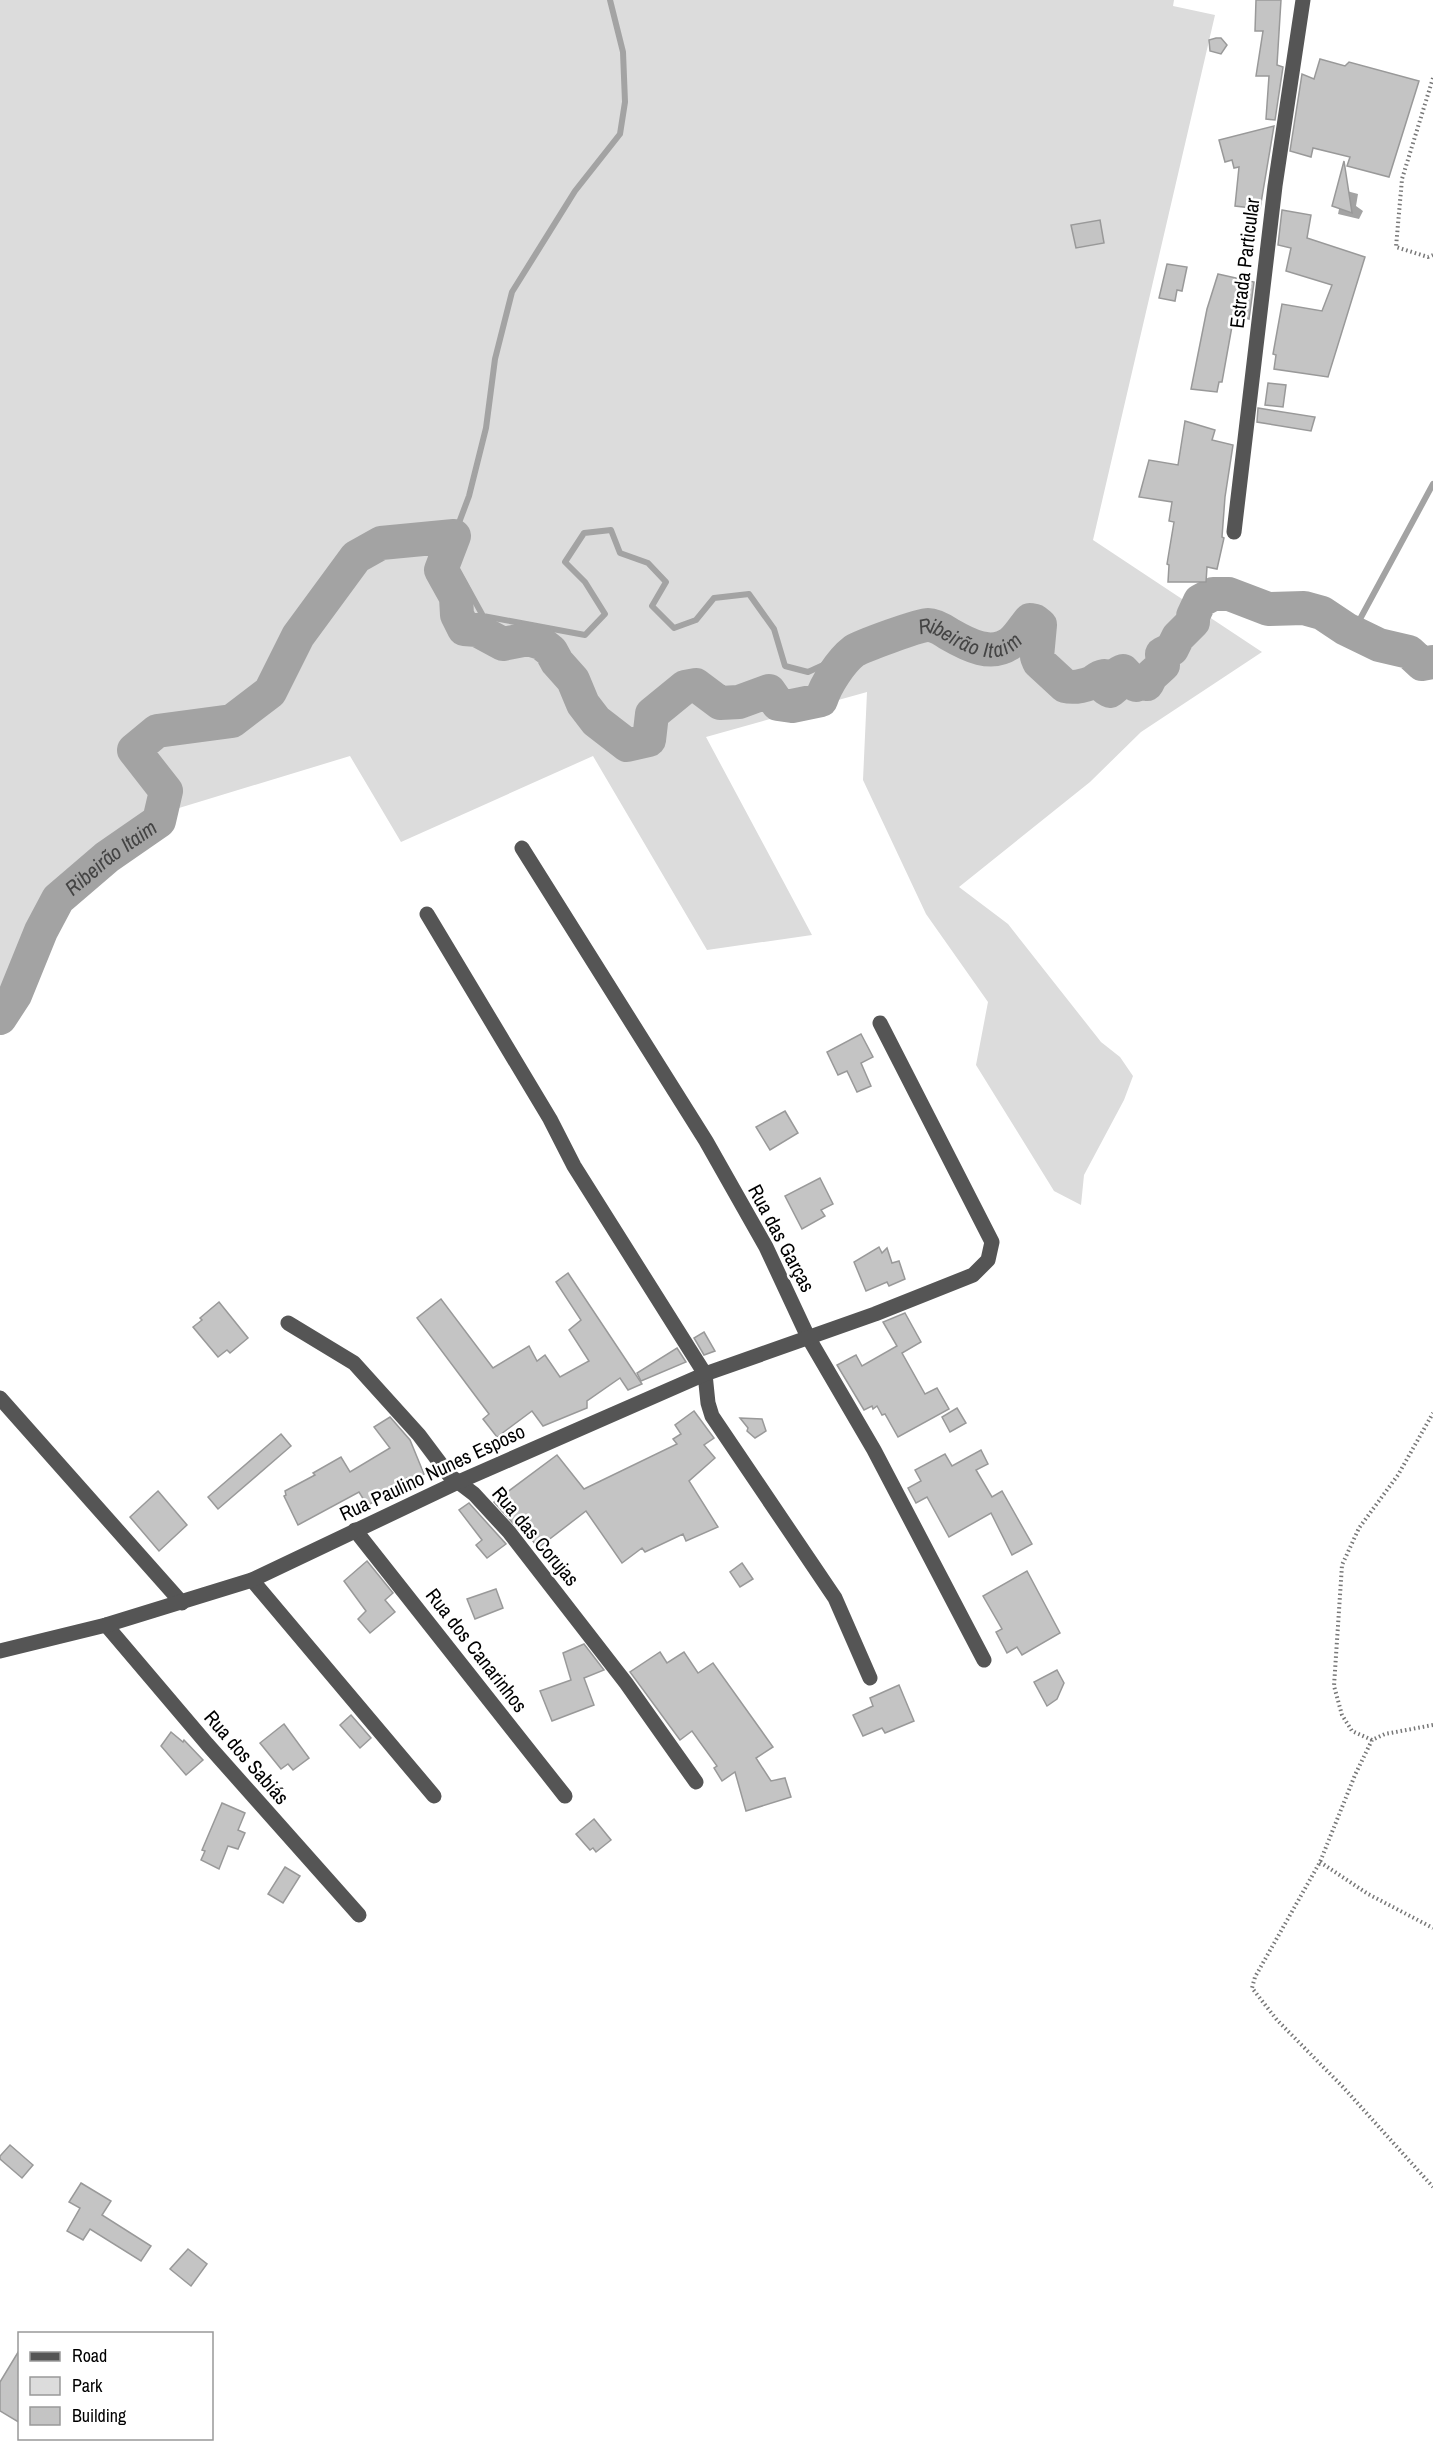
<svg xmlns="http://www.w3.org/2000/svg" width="1433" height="2458" font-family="'Archivo Narrow',sans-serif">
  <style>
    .green { fill: #dcdcdc }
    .water { fill: #a3a3a3 }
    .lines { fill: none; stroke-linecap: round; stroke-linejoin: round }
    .stream { stroke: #a3a3a3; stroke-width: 6 }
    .river { stroke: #a3a3a3; stroke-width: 34 }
    .building { fill: #c4c4c4; stroke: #999; stroke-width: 1.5 }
    .path { stroke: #777; stroke-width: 4; stroke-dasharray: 1.5 3; stroke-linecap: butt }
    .minor { stroke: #555; stroke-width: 15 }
    .labels { text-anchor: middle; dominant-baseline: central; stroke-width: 5; stroke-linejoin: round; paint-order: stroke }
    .street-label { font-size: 20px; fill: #000; stroke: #fff }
    .water-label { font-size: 21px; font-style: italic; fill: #444; stroke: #fff }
  </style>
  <rect width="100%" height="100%" fill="#fff"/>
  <!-- green -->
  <path class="green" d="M0,0H1174L1173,6L1215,15L1093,540L1262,652L1141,732L1090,782L959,887L1008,924L1101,1042L1120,1057L1133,1076L1124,1100L1084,1175L1081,1205L1054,1191L976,1065L988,1002L926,914L863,780L867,692L706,737L812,935L707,950L593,756L401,842L350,756L143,819L46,894L0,990Z"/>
  <!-- water -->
  <path class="water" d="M1343,190L1358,194L1356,206L1363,211L1359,219L1338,214Z"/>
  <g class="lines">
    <!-- stream -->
    <g class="stream">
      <path d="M610,0L623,52L625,102L620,134L575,191L512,292L495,359L486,428L469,496L454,536L455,565L483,616L585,635L605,614L585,582L565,562L584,533L611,530L620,553L648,563L666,582L652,606L674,628L696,620L714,598L749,594L774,629L785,666L808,672L854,651"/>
      <path d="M1353,632L1433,484"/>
    </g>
    <!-- river -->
    <path class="river" id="s1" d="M0,1018L15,995L41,931L58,899L107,857L159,821L166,791L134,750L157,731L232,721L270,692L298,636L356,557L381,543L454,536L441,570L456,597L457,615L464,629L477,630L503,644L528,639L541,643L551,651L557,662L573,680L583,704L596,721L627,745L649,740L652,714L685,687L696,685L720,703L739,702L769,691L778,704L792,706L821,700C826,684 841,661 854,651C862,646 919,625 928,625C935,625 943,630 949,634C968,645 992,658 1012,642C1019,636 1024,627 1030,620L1035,621L1040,625L1037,657L1039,662L1065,686C1073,688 1083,686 1091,683C1096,681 1097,677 1104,676L1106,679L1105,688L1110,691L1116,686L1119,673L1123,671L1136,685L1141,683L1147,684L1151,676L1163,665L1162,654L1172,649L1178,637L1193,622V616L1200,601L1213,594H1229L1268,609L1304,608L1322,613L1346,629L1379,645L1409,652L1422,664L1433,662"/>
  </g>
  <!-- building -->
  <g class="building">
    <path d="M1256,0H1281L1277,65L1283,67L1275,120L1266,119L1269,76H1256L1263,31H1255Z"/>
    <path d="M1216,38H1221L1227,45L1221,54L1210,51L1209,40Z"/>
    <path d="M1320,59L1345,66L1349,62L1419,81L1389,177L1347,166L1350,157L1313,148L1311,157L1290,151L1302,74L1314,79Z"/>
    <path d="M1274,126L1260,209L1235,206L1239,167L1234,168L1232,160L1225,162L1219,140Z"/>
    <path d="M1344,161L1352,213L1332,206Z"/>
    <path d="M1282,210L1311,215L1307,238L1365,257L1328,377L1274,369L1276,355L1273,354L1282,304L1322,311L1332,285L1286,271L1291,248L1278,245Z"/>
    <path d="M1100,220L1104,243L1076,248L1071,225Z"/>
    <path d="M1167,264L1187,267L1182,291L1177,290L1175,301L1159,298Z"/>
    <path d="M1218,274L1254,282L1249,319L1234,315L1222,382H1219L1217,392L1191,389L1207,309Z"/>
    <path d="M1268,383L1286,385L1283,407L1265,405Z"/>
    <path d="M1258,408L1315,417L1311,431L1257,422Z"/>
    <path d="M1185,421L1215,430L1212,440L1233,445L1225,497L1222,537L1224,538L1217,569L1207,567L1206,582H1168L1169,565L1167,564L1174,522L1169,521L1172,502L1139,497L1149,460L1178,465Z"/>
    <path d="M861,1034L873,1057L861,1063L871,1086L857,1092L847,1071L838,1075L827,1052Z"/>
    <path d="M785,1111L798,1133L770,1150L756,1127Z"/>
    <path d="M820,1178L833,1204L821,1210L825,1216L802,1229L785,1196Z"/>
    <path d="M879,1247L882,1253L887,1248L892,1263L899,1261L905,1279L889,1286L887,1282L866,1291L854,1262Z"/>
    <path d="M568,1273L642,1384L628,1390L620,1378L587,1401V1408L543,1426L532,1411L497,1437L483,1419L489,1414L417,1318L441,1299L493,1368L529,1346L537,1361L545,1355L560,1377L589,1361L569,1330L581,1320L556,1282Z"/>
    <path d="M219,1302L248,1338L230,1353L227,1350L218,1357L193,1327L202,1320L200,1318Z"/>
    <path d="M905,1313L921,1342L902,1353L925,1394L937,1388L949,1409L898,1437L885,1414L882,1415L877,1406L873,1409L872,1406L864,1410L837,1365L856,1355L862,1366L897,1346L883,1322Z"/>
    <path d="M704,1332L715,1351L704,1355L694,1338Z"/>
    <path d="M677,1348L686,1362L641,1381L637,1373Z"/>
    <path d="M957,1408L966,1423L950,1432L942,1417Z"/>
    <path d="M694,1411L714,1438L704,1445L715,1458L689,1481L718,1527L686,1541L683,1534L645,1552L642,1548L622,1563L586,1511L538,1548L524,1529L521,1532L494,1502L557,1455L584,1489L677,1444L673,1439L681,1434L675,1425Z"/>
    <path d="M390,1417L410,1440L424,1474L408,1481L407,1478L378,1493L381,1499L367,1505L359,1492L298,1525L284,1496L286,1495L285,1491L315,1475L313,1473L341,1457L350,1472L390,1448L374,1427Z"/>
    <path d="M740,1418L762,1419L766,1431L755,1438L747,1431L748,1428Z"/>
    <path d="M281,1434L291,1446L218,1509L208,1497Z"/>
    <path d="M981,1450L988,1464L976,1470L992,1497L1002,1491L1032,1544L1012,1555L991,1513L949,1537L927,1497L916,1503L908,1488L921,1481L915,1470L945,1454L952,1466Z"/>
    <path d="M158,1491L187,1525L159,1551L130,1517Z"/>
    <path d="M469,1503L506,1544L487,1558L476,1545L482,1540L459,1510Z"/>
    <path d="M367,1561L393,1593L385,1600L395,1612L370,1633L358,1619L366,1611L344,1581Z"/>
    <path d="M742,1563L753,1579L740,1587L730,1572Z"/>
    <path d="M1027,1571L1060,1633L1022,1655L1017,1647L1007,1653L996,1632L1002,1629L983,1596Z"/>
    <path d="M496,1589L503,1608L475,1619L467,1599Z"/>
    <path d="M584,1644L604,1670L584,1678L594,1705L552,1721L540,1691L571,1680L563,1653Z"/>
    <path d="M660,1652L667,1663L684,1652L698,1673L713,1663L773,1747L756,1758L771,1781L785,1778L791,1797L746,1811L735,1772L722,1781L714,1768L717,1766L692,1731L680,1740L630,1672Z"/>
    <path d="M1057,1670L1064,1683L1057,1699L1047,1706L1034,1682Z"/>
    <path d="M899,1685L914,1721L885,1733L882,1728L863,1736L853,1715L873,1706L870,1698Z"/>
    <path d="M351,1715L371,1738L360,1748L340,1725Z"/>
    <path d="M284,1724L309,1758L293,1770L288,1764L281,1769L260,1743Z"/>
    <path d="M171,1732L183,1742L184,1740L203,1760L186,1775L161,1746Z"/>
    <path d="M222,1803L245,1813L238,1830L245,1833L238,1849L228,1846L219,1869L201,1860L205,1851L202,1850Z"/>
    <path d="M594,1819L611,1840L596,1852L593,1848L590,1850L576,1834Z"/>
    <path d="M285,1867L300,1876L283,1903L268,1894Z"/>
    <path d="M10,2145L33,2165L22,2178L0,2159V2156Z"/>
    <path d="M81,2183L111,2201L102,2215L151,2246L141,2261L90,2229L83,2240L67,2231L80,2208L69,2202Z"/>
    <path d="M188,2249L207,2264L191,2286L170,2269Z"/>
    <path d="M20,2349V2423L0,2411V2382Z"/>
  </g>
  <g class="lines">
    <!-- path -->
    <g class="path">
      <path d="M1433,78L1402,179L1396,247L1428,257L1433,255"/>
      <path d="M1433,1725L1385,1734L1372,1740L1355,1775L1320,1862L1255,1977L1252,1988L1277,2020L1343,2087L1433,2187"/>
      <path d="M1372,1740L1352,1731L1342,1715L1334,1686L1342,1565L1359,1528L1398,1475L1433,1413"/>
      <path d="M1320,1862L1368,1894L1433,1928"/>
    </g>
    <!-- minor -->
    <g class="minor">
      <path d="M1234,532L1275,186L1303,0"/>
      <path d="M522,848L706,1141L766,1247L808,1337L874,1450L984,1660"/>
      <path d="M427,914L550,1119L574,1166L705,1374L708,1403L712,1416L835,1598L870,1678"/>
      <path d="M288,1323L354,1363L419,1435L449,1475L474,1494L509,1532L626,1683L696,1782"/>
      <path d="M0,1398L182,1603"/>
      <path d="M355,1530L565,1796"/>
      <path d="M252,1580L434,1796"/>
      <path d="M106,1625L207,1744L359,1915"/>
      <path d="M0,1651L106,1625L252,1580L456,1483L705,1374L875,1314L973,1275L988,1260L992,1242L880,1023"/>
    </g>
  </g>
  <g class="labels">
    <!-- street labels -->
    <g class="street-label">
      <text transform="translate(1244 263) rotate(-83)">Estrada Particular</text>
      <text transform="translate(782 1238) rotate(62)">Rua das Garças</text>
      <text transform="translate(432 1472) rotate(-25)">Rua Paulino Nunes Esposo</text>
      <text transform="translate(536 1536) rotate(50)">Rua das Corujas</text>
      <text transform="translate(477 1650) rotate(52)">Rua dos Canarinhos</text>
      <text transform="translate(247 1757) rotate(49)">Rua dos Sabiás</text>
    </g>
    <!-- water labels -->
    <g class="water-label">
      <text stroke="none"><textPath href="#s1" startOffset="1504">Ribeirão Itaim</textPath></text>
      <text stroke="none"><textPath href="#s1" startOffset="200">Ribeirão Itaim</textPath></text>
    </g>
  </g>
  <!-- legend -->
  <rect x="18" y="2332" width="195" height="108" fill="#ffffff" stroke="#999999" stroke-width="1.5"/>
  <rect x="30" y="2352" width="30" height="9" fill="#555555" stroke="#999999" stroke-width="1.5"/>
  <text x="72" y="2362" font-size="18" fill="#000000">Road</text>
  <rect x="30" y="2377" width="30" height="18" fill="#dcdcdc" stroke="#999999" stroke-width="1.5"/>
  <text x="72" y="2392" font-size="18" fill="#000000">Park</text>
  <rect x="30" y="2407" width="30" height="18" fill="#c4c4c4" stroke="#999999" stroke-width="1.5"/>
  <text x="72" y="2422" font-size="18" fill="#000000">Building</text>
</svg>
